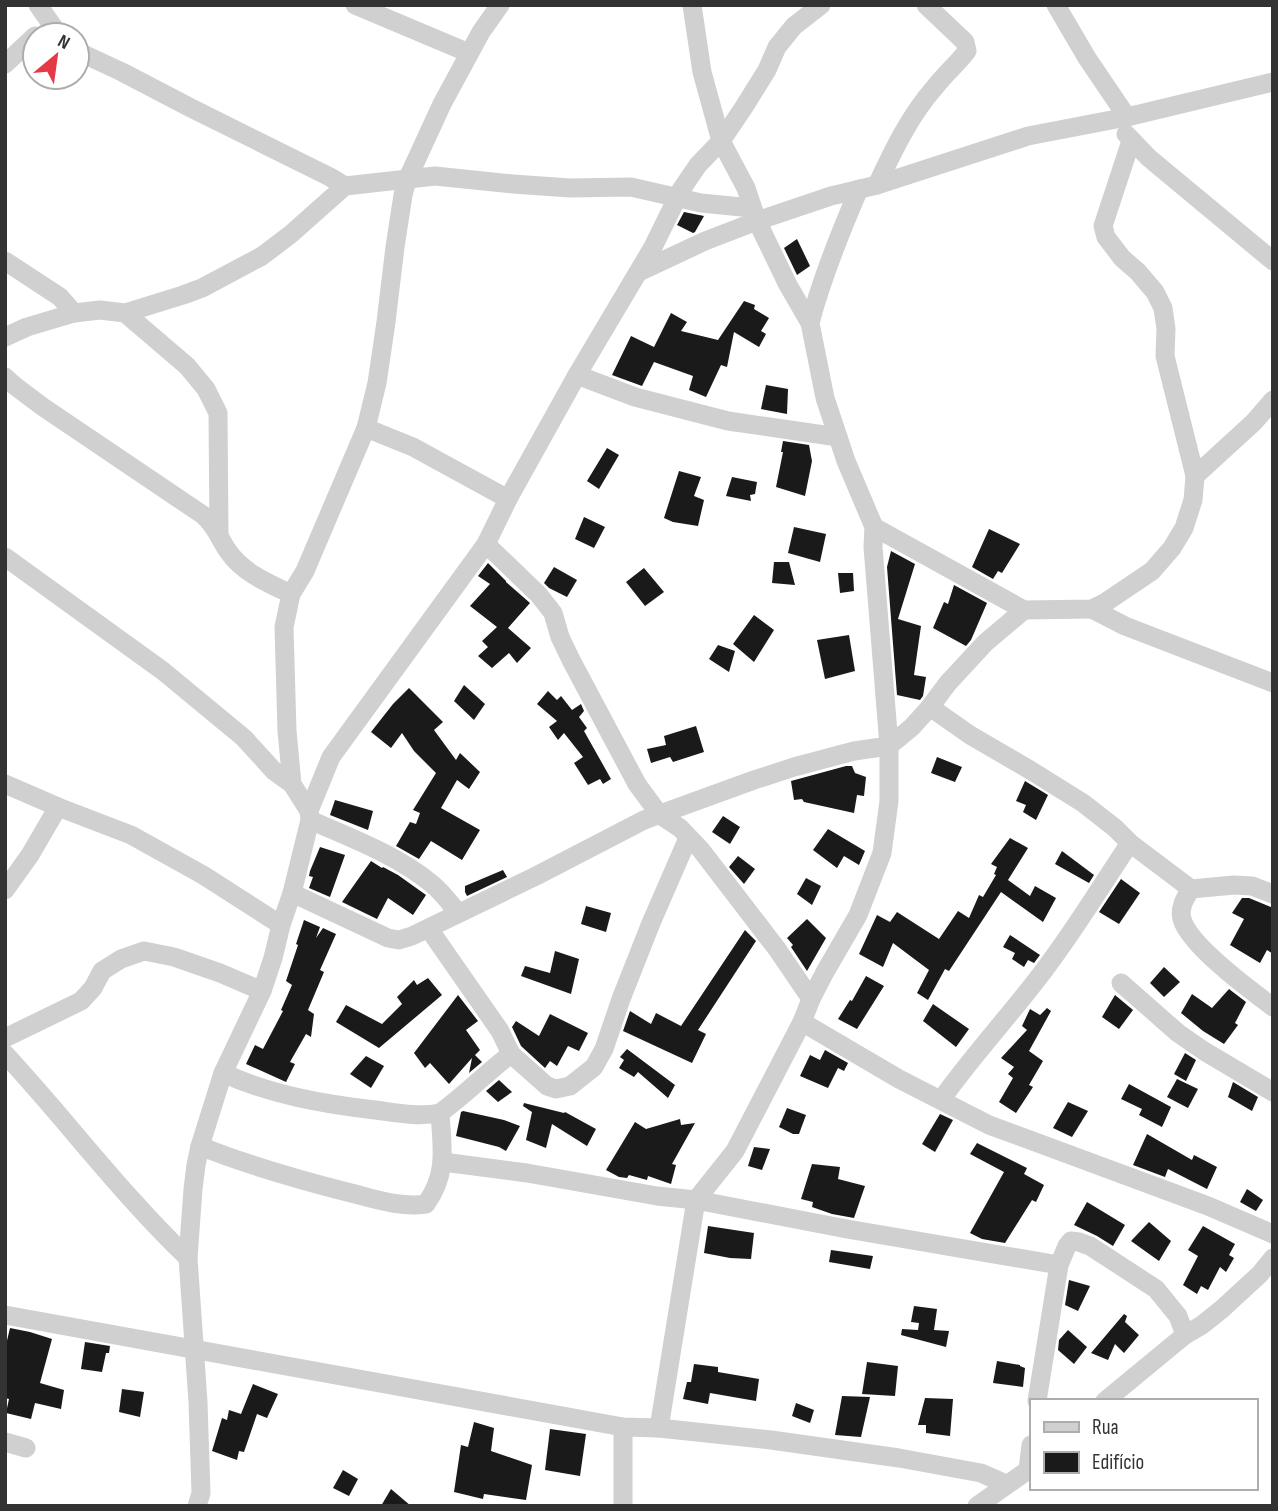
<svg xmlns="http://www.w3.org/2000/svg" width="1278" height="1511" font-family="'Sofia Sans Condensed',sans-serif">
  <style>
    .building { fill: #1a1a1a }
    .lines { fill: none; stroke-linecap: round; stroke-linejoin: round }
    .minor { stroke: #d0d0d0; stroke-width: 19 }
  </style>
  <rect width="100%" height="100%" fill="#fff"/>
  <!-- building -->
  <g class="building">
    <path d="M684,212L704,216L695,232L693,233L677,225Z"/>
    <path d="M797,239L810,266L797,275L784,248Z"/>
    <path d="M744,301L755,305L754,309L769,318L761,331L766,334L759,347L734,332L727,367L721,365L706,397L689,390L693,376L654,362L642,386L612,375L631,336L654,347L671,313L687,322L681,331L718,340Z"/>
    <path d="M766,385L788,389L787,414L761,409Z"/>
    <path d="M783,441L809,445L812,461L805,496L776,487L783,452H781Z"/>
    <path d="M607,448L619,455L599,489L587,481Z"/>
    <path d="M679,471L701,477L694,496L704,500L698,526L673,522L664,518Z"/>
    <path d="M732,477L757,482L755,494L750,495L751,501L726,496Z"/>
    <path d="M584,517L605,527L594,548L575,539Z"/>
    <path d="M794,527L826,534L820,562L788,553Z"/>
    <path d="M989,529L1020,544L1002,573L998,571L993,579L972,567Z"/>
    <path d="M891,551L915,564L898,619L921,626L914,675L926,677L923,696L920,700L897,695L887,567Z"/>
    <path d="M774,562H789L795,585L772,583Z"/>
    <path d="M488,563L506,581V582L530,603L508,628L531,648L517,663L509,653L492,668L478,656L488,647L482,641L497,627L470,606L490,584L478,576Z"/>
    <path d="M554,567L577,580L567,597L549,588L544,583Z"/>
    <path d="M644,568L664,592L645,606L626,582Z"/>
    <path d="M838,573H853L854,591L840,593Z"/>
    <path d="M954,585L987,603L971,640L966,646L933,628L944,602L948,604Z"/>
    <path d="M754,615L774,630L754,662L733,644Z"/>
    <path d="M849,635L855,671L825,679L817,640Z"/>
    <path d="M718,645L735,651L729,672L709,659Z"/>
    <path d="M464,685L485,704L474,720L454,701Z"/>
    <path d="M409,688L443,722L434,730L456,760L460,753L480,772L469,789L457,780L441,808L480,830L462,860L431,841L419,859L396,846L410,822L416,824L420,813L413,810L436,773L414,751L402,733L391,748L371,732L393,704Z"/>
    <path d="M548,691L557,700L561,696L572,710L581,704L584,711L579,717L587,728L584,731L611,779L603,784L600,779L588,785L574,763L583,757L564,733L558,740L549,727L557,721L537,704Z"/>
    <path d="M696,726L704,752L673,762L670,757L651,763L647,749L666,745L664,736Z"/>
    <path d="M937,757L962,767L955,782L931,773Z"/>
    <path d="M846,766H852L855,773L866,777L864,796L857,795L854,813L804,802L802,799L794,800L791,781Z"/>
    <path d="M1025,781L1048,795L1036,820L1023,812L1026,805L1016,801Z"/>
    <path d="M335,800L373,811L368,830L330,815Z"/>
    <path d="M723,816L740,827L730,844L712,832Z"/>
    <path d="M828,829L865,851L859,865L844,856L837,868L813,850Z"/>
    <path d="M1010,838L1028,848L1008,880L1030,896L1035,886L1056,898L1043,922L1001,892L949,971L945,969L928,1000L917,993L929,970L893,943L883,967L859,954L877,915L890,922L897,912L939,939L958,911L969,918L979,895L983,897L996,875L994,874L997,867L991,864Z"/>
    <path d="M320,847L345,855L330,897L309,888L313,877L309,876L310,871Z"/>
    <path d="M1062,851L1094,875L1089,883L1055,864Z"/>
    <path d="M738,856L755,869L744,884L729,867Z"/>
    <path d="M371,861L382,868L383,867L398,875L426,895L413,915L388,898L377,919L342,902Z"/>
    <path d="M503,870L507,877L467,896L465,892V886Z"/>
    <path d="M806,878L821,886L812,905L797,894Z"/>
    <path d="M1121,879L1140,893L1119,924L1099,912Z"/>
    <path d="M1242,898H1249L1273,908V954L1267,950L1260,963L1230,945L1244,919L1232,913Z"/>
    <path d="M586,906L611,913L606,932L581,924Z"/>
    <path d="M807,919L826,938L807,971L791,947L793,945L787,938Z"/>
    <path d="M304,920L320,927L316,938L323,928L336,934L320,970L324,972L308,1010L314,1014L311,1037L306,1034L290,1062L295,1064L286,1082L246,1064L255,1045L263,1049L283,1011L281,1010L292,985L286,981L298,945L296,944Z"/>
    <path d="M745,930L756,941L698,1030L706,1034L692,1063L623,1031L630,1011L651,1024L656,1013L681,1026Z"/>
    <path d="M1010,935L1040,955L1034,963L1028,960L1024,967L1012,959L1015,953L1003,947Z"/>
    <path d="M555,951L579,959L571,994L521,976L525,966L550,973Z"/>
    <path d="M1164,967L1180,982L1164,997L1150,983Z"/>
    <path d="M866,976L884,986L857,1029L838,1019L850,1000L852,1001Z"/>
    <path d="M428,978L442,995L379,1048L336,1022L346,1005L382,1024L402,1004L397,997L414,980L417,985Z"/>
    <path d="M1229,989L1246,1002L1235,1023L1238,1025L1224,1044L1203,1031L1181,1013L1192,994L1212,1008Z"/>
    <path d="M458,995L478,1021L466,1030L480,1050L475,1055L482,1062L469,1073L472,1058L449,1084L430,1063L425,1068L414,1053Z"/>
    <path d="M1115,995L1133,1010L1119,1029L1102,1017Z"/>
    <path d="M933,1004L969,1029L956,1047L923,1021Z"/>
    <path d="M1047,1008L1051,1011L1029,1051L1043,1061L1029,1085L1033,1087L1016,1113L999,1102L1013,1078L1008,1074L1014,1067L1001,1058L1027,1030L1022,1026L1030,1009L1040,1015Z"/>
    <path d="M550,1014L588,1033L579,1051L568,1046L557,1066L550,1061L545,1068L521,1046L512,1027L516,1021L539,1036Z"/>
    <path d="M627,1049L675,1085L668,1098L638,1072L634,1077L619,1068L624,1060L620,1057Z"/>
    <path d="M825,1050L848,1063L844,1071L838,1068L828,1088L800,1076L810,1055L820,1060Z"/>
    <path d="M1185,1053L1196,1060L1186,1081L1174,1074Z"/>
    <path d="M366,1056L384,1066L371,1088L350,1074Z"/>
    <path d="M1177,1079L1198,1089L1188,1108L1167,1097Z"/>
    <path d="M499,1080L512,1092L498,1102L486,1091Z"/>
    <path d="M1233,1082L1258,1097L1252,1111L1228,1097Z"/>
    <path d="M1129,1084L1171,1107L1162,1127L1139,1115L1142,1109L1121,1099Z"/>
    <path d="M1068,1102L1088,1111L1072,1137L1053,1128Z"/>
    <path d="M524,1103L564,1113L565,1112L596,1129L587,1146L552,1124L546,1148L526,1140L532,1112L523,1106Z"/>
    <path d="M787,1108L806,1115L799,1134H793L779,1127Z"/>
    <path d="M463,1111L504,1120L520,1126L506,1151L499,1147L456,1136L461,1112Z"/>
    <path d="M940,1114L953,1120L935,1152L922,1144Z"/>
    <path d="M680,1119L681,1125L695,1123L672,1164L676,1165L671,1184L648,1176L647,1180L629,1175L627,1178L619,1177L606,1170L635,1122L646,1129Z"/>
    <path d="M1147,1134L1192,1160L1194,1155L1217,1167L1207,1189L1168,1169L1165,1177L1133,1165Z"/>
    <path d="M977,1143L1027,1168L1024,1174L1044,1185L1036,1202L1032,1200L1005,1243L982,1239L970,1233L1004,1172L970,1154Z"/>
    <path d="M754,1147L770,1149L762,1170L748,1166Z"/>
    <path d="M812,1164L840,1167L838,1179L865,1186L854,1218L832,1214L812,1207L813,1202L801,1199Z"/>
    <path d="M1247,1189L1263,1200L1256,1211L1240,1202Z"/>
    <path d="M1087,1202L1125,1225L1113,1246L1097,1236L1074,1225Z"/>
    <path d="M1149,1222L1171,1241L1159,1261L1131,1241Z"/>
    <path d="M708,1226L754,1233L751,1259L730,1258L704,1253Z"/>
    <path d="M1203,1226L1235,1244L1229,1255L1234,1258L1226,1272L1220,1267L1208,1290L1201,1286L1197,1294L1183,1285L1198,1256L1188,1250Z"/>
    <path d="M831,1250L873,1256L870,1269L829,1262Z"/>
    <path d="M1069,1280L1090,1286L1078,1311L1065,1305Z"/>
    <path d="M914,1306L937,1309L934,1330L949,1331L946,1347L901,1335L902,1329L918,1330L919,1323L911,1322Z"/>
    <path d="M1124,1314L1127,1316L1125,1322L1139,1335L1124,1353L1115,1344L1108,1360L1091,1353Z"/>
    <path d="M10,1328L30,1332L52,1339L40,1383L64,1390L61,1409L35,1403L31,1419L6,1413L9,1399L5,1398V1349Z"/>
    <path d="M1068,1330L1087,1347L1074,1364L1058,1350L1059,1340Z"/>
    <path d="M85,1342L110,1346L109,1353H106L102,1372L81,1369Z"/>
    <path d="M997,1361L1020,1365V1366L1025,1368L1023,1387L993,1383Z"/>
    <path d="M867,1362L898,1366L895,1396L862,1394Z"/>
    <path d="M694,1364L718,1367V1372L759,1379L756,1401L710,1393L708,1404L683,1399L687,1382H691Z"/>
    <path d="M253,1384L278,1394L267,1418L257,1414L244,1452L239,1451L237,1460L212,1451L222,1418L227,1420L229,1410L241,1414Z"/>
    <path d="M122,1389L144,1392L140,1417L119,1412Z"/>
    <path d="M842,1396L870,1397L861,1437L835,1435Z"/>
    <path d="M925,1398L953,1399L950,1436L926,1433V1425H918Z"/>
    <path d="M796,1403L814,1410L810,1423L792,1416Z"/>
    <path d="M474,1422L494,1428L491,1451L532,1465L526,1500L484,1494L483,1499L454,1492L461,1445L468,1447Z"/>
    <path d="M550,1429L586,1434L580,1476L545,1470Z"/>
    <path d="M343,1470L358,1479L349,1496L333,1488Z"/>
    <path d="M391,1489L411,1506H381Z"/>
  </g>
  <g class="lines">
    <!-- minor -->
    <g class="minor">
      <path d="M38,5L59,35"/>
      <path d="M355,5L469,53"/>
      <path d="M1056,5L1087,58L1127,117"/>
      <path d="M77,51L122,72L191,108L330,177L345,186L435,176L513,184L570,188L631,187L701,203L752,208"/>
      <path d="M5,64L35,36"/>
      <path d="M1126,134L1149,158L1273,261"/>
      <path d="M877,185C893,151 910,115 935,87C945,74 957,64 967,51L965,42L926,5"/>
      <path d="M5,261L60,297L74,313"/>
      <path d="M639,272L705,241L757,221L831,196L877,185L1028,136L1127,117L1273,82"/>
      <path d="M125,313L187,366L206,389L218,413L219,534"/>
      <path d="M810,323C822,277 840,233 859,189"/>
      <path d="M5,337L27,327L74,313L100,310L125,313L183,295L202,288L262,256L291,234L345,186"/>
      <path d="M577,375L635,397L728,421L838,437"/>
      <path d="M5,377L15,386L43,407L203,515C216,526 219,538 228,551C243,573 268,583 291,594"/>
      <path d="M366,428L413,447L508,499"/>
      <path d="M1195,476L1254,422L1273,400"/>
      <path d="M874,527L1024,610L1092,609L1106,602L1152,571L1172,548L1184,528L1193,500L1195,476L1165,356L1166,329L1163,308L1155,292L1138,272L1122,258L1106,237L1103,226L1131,141"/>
      <path d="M486,544L539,595L553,613L560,637L571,660L637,784L659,814L680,828L701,850L777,949L811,999"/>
      <path d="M5,557L163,671L244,738L274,771L292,784"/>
      <path d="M1092,609L1125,626L1273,683"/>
      <path d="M930,707L970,735L1030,770L1083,803L1115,828L1130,843L1191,889L1234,885L1252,886L1273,894"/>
      <path d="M5,784L58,807L131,835L203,875L281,925"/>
      <path d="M309,811L292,784L287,731L284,627L291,594L305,571L366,428L377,383L386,322L395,247L403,195L407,180L442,104L481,32L500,5"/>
      <path d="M310,820C351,838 397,855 432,884C442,892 450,903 458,913"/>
      <path d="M1191,889C1185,898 1179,908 1182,919C1189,945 1250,990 1273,1007"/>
      <path d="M5,890L30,855L58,807"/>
      <path d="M292,893L388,938L399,940L412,936L536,876L644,820L754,780L794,767L854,751L889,746L912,727L930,707L948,683L985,643L1024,610"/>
      <path d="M429,929L500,1031L511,1054L547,1086L556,1089L570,1086L594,1067L604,1049L621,999L651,923L688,838"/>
      <path d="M1121,983L1178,1033L1204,1051L1273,1092"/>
      <path d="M802,1022L899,1079L989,1125L1208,1206L1273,1234"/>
      <path d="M5,1038L81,1001L93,988L102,971L121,959L144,951L174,957L220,973L262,991"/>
      <path d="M5,1054C67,1121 122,1195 188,1258"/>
      <path d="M223,1073C271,1095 323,1104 375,1110C398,1113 418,1117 440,1113"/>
      <path d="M941,1100C970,1059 1004,1022 1035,982C1070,938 1099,889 1130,843"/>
      <path d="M200,1146C249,1166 300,1180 351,1193C375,1199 401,1208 426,1204C448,1173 442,1148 440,1113C465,1095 486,1073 511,1054"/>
      <path d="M443,1162L527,1173L657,1196L696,1200L847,1229L1059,1265"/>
      <path d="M5,1315L623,1427L659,1428L771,1440L899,1458L981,1473L1006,1484"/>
      <path d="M1037,1401L1059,1265L1067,1246L1071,1241L1079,1242L1090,1246L1156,1289L1178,1316L1185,1335"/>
      <path d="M1105,1401L1185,1335L1202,1325L1222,1309L1260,1274L1273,1258"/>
      <path d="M659,1428L696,1200L735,1151L802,1022L811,999L825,972L858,915L882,853L889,801V746L873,547L874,527L846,461L825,398L810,323L788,285L757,221L746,188L721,141L702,72L692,5"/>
      <path d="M5,1442L26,1448"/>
      <path d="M1028,1470L1031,1445"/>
      <path d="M197,1506L201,1493L198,1402L188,1258L193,1189L196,1165L200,1146L223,1073L262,991L273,958L281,925L292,893L310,820L309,811L331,757L486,544L508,499L577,375L653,247L681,190L698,165L721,141L744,107L767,70L777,47L794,26L821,5"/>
      <path d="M623,1506V1427"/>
      <path d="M977,1506L1031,1468"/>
    </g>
  </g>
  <!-- border -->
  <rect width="1278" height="1511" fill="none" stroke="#333333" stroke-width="14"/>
  <!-- legend -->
  <rect x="1030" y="1399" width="228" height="91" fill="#ffffff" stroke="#adadad" stroke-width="2"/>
  <rect x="1044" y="1422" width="35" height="10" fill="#d0d0d0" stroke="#adadad" stroke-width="2"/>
  <text x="1092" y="1434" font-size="21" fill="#333333">Rua</text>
  <rect x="1044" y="1452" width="35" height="21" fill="#1a1a1a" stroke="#adadad" stroke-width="2"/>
  <text x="1092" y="1469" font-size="21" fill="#333333">Edifício</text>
  <!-- north arrow -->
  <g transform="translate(56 56) rotate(29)"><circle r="33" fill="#ffffff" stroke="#adadad" stroke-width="2"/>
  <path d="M0-5L12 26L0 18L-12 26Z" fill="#e63946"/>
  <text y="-10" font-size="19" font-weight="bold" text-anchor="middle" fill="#333333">N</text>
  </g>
</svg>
